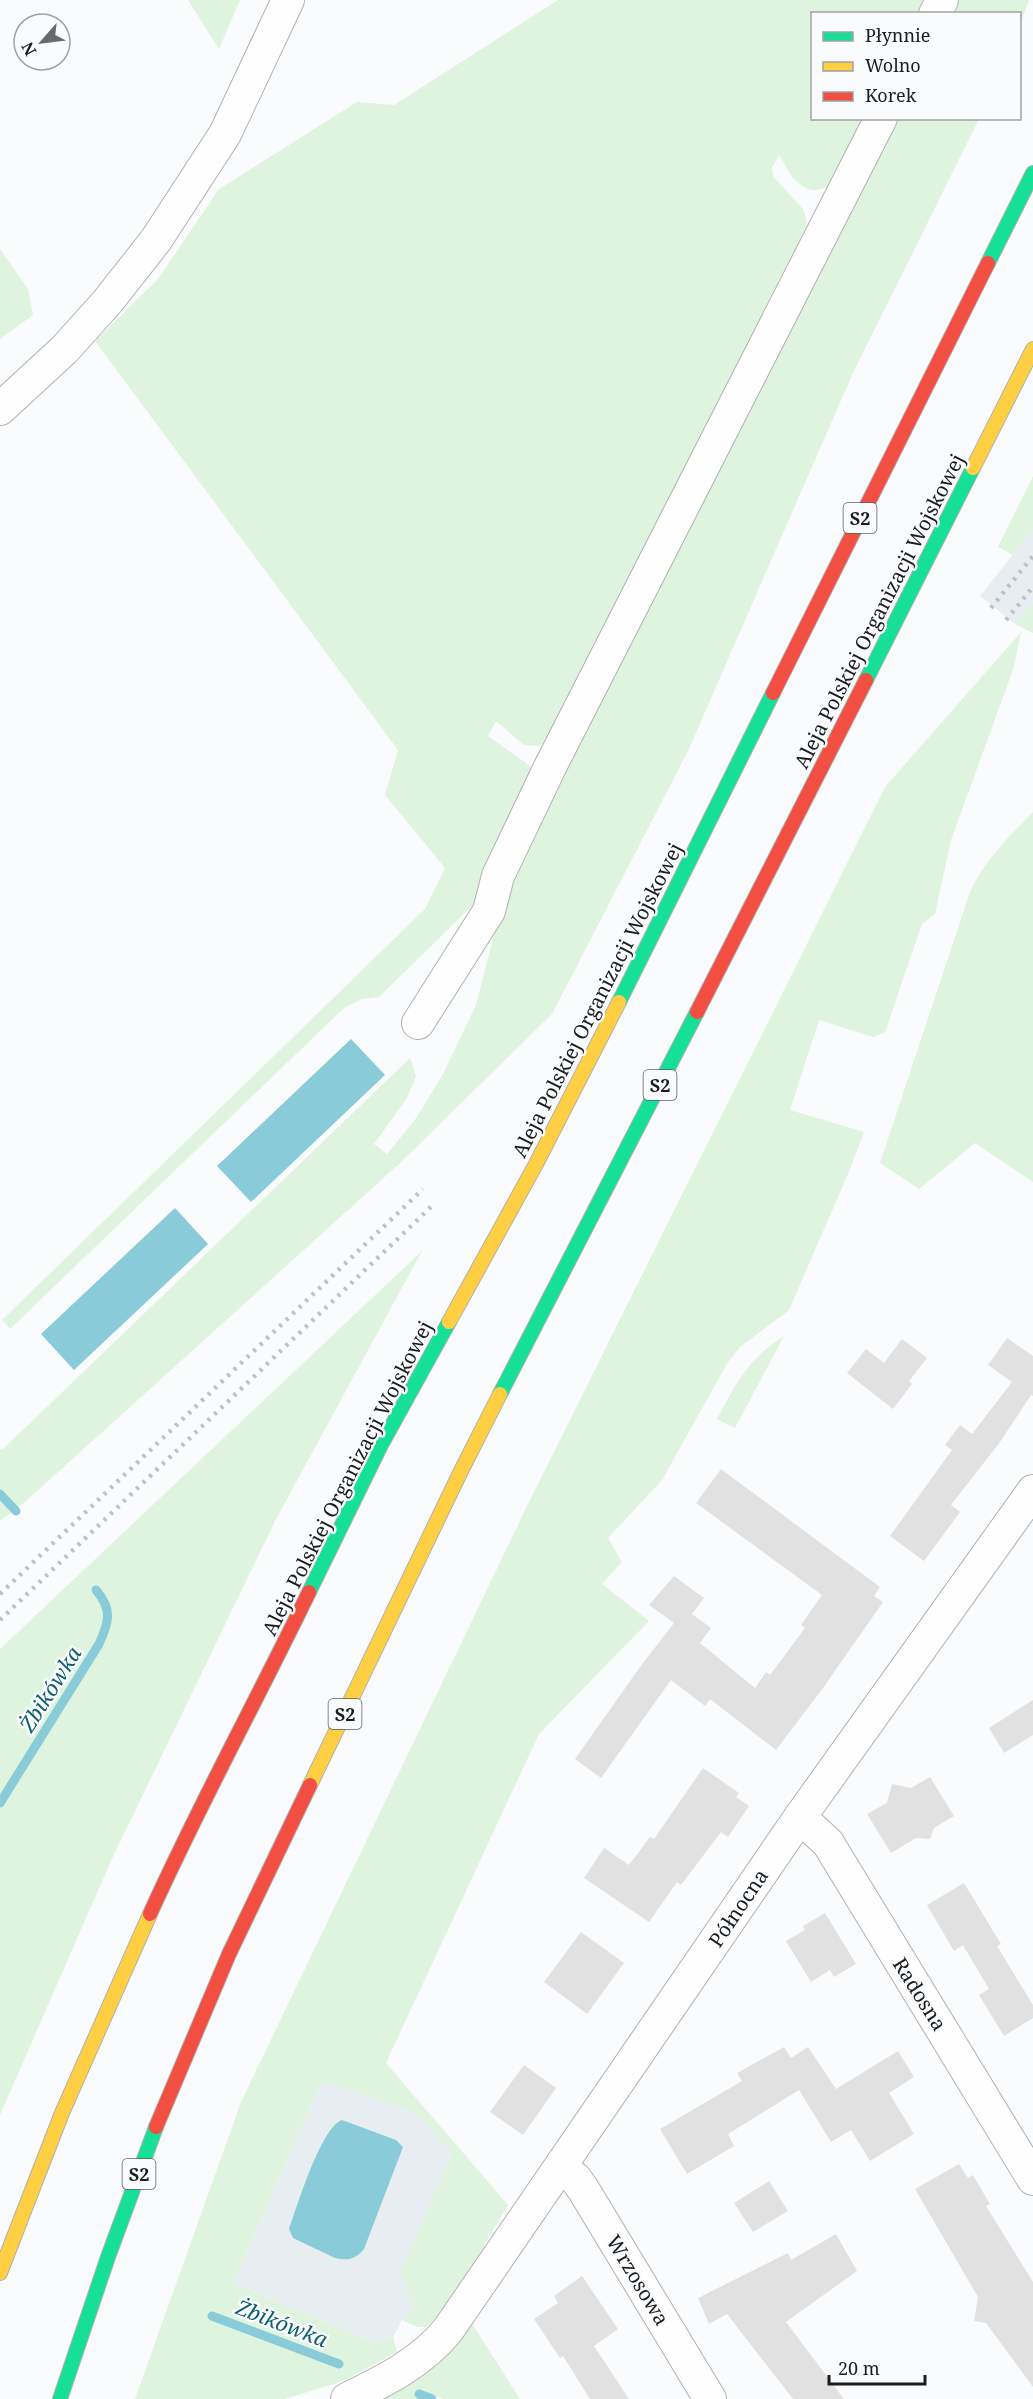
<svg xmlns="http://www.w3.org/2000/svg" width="1033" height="2399" font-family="'Noto Serif',serif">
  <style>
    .built { fill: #e8edf2 }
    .green { fill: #def4de }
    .water { fill: #89cbd9 }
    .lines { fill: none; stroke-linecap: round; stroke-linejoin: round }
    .stream { stroke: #89cbd9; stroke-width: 9 }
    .building { fill: #e1e1e2 }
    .street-casing { stroke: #b0b1b1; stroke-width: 34 }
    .fast-casing { stroke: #b0b1b1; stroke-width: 16 }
    .slow-casing { stroke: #b0b1b1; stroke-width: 16 }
    .jam-casing { stroke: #b0b1b1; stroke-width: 16 }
    .street { stroke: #fefeff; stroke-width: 32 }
    .fast { stroke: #16e098; stroke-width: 14 }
    .slow { stroke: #ffcf43; stroke-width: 14 }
    .jam { stroke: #f24e42; stroke-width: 14 }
    .rail { stroke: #c1c1c2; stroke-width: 4.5; stroke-dasharray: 3 6; stroke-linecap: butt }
    .labels { text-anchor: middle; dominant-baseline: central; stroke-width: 5; stroke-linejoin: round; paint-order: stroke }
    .shield { fill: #f9fbfd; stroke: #5e5f60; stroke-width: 1.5 }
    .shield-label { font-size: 18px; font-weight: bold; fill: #1b1c1d }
    .street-label { font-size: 20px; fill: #1b1c1d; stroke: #f9fbfd }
    .water-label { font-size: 21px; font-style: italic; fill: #11606e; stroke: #f9fbfd }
  </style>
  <rect width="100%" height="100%" fill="#fafbfc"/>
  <!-- built -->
  <g class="built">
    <path d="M1033,529V603L1015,624L980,596Z"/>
    <path d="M322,2081L410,2111L425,2123L452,2154L401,2272L415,2309L402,2320L393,2337L375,2343L233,2283Z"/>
  </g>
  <!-- green -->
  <g class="green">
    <path d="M188,0H240L219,49Z"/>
    <path d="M558,0H928L921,13L812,14V118L867,119C859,133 844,171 834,181C825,191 811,193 801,185C790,178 786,165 779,155L772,168L773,176L802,208L805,214L808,236L549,739L539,746L524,745L496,721L488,736L526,763L533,770L479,899L379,997L362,999L344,1008L10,1329L2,1320L425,909L445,868L385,795L398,750L95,341L158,279L219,189L357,102L394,105Z"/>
    <path d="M956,0H1029L1020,24V14H950Z"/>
    <path d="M896,119H979L852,375L688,751L552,1014L399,1164L26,1501L0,1521V1448L2,1450L410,1058L416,1077L407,1098L374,1144L387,1154L417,1117L443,1074L476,1005L512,865Z"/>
    <path d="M0,249L28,289L33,315L0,339Z"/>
    <path d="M1033,476V529L1013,555L998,547Z"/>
    <path d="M1033,603V633L1015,624Z"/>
    <path d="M1021,632L1014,667L951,840L935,914L922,924L885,1032L873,1037L819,1020L790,1110L864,1132L848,1174L789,1310L740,1347L728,1362L662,1480L608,1538L622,1562L602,1584L649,1621L539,1734L386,2063L508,2205L484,2245L487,2248L448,2308L426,2327H418L402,2320L415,2309L400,2272L452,2154L425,2123L410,2111L322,2081L233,2283L375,2343L393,2337L397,2352L343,2381L285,2399H135L241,2102L527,1506L885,787Z"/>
    <path d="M1033,812V1182L975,1143L919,1189L880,1163L970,892C985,860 1008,837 1033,812Z"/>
    <path d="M422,1251L275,1521L110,1863L0,2115V1649Z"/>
    <path d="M784,1336L735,1428L717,1419C736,1383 748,1359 784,1336Z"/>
    <path d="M471,2322L520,2399H443L423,2391L418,2399H378Z"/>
  </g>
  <!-- water -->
  <g class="water">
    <path d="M351,1039L385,1075L251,1202L217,1166Z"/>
    <path d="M175,1208L208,1244L74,1370L41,1334Z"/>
    <path d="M342,2120L396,2140L403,2147L364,2249C356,2259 348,2261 335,2258L293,2238L289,2229C297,2207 321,2127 342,2120Z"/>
  </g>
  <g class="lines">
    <!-- stream -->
    <g class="stream">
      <path d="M0,1494L16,1511"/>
      <path d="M0,1803L99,1644C109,1622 113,1610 96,1590"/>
      <path d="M212,2316L339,2364"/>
      <path d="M419,2394L432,2399"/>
    </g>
  </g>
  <!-- building -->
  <g class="building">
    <path d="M1007,1338L1033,1356V1396L1031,1395L1000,1442L951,1505L960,1512L924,1561L890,1536L952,1450L945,1445L960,1425L972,1434L1012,1382L988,1365Z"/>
    <path d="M902,1339L927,1358L909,1381L912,1384L893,1409L847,1373L866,1349L884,1363Z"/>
    <path d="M721,1469L880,1587L874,1596L883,1602L823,1688L776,1750L710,1699L705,1706L671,1680L601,1778L575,1759L640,1667L674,1623L649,1605L674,1576L704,1598L692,1614L711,1628L700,1643L755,1688L766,1672L770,1675L805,1628L801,1625L822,1595L696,1503Z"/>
    <path d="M1033,1700V1735L1004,1753L989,1728Z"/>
    <path d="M703,1768L739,1793L736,1797L749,1806L728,1837L721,1832L681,1885L677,1882L649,1922L584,1878L604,1848L629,1865L650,1837L654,1839Z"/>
    <path d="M930,1777L954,1816L934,1828L930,1839L916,1838L891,1853L867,1814L887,1803L892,1784L911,1788Z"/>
    <path d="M964,1883L1001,1944L997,1946L1033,2005V2018L1004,2036L979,1995L989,1989L963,1945L954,1951L927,1905Z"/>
    <path d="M825,1913L856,1964L834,1977L830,1970L811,1982L786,1941L805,1930L803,1926Z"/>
    <path d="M581,1932L624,1963L587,2014L544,1982Z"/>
    <path d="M784,2047L791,2058L808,2047L836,2089L898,2051L914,2077L889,2093L914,2134L870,2161L851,2130L831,2142L799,2090L728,2134L734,2146L687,2174L660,2129L742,2081L737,2073Z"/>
    <path d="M524,2065L556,2088L523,2135L490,2112Z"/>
    <path d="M959,2164L968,2178L973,2175L990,2204L986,2206L1033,2282V2387L986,2323L974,2321L978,2297L915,2189Z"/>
    <path d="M769,2181L788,2211L753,2232L734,2203Z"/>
    <path d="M836,2234L857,2271L786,2322L844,2399H793L727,2314L709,2324L698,2298L788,2253L791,2260Z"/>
    <path d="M582,2276L618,2329L594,2346L629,2399H590L563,2356L560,2358L534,2319L558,2303L554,2296Z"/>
  </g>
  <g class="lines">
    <defs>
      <g id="street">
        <path d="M935,14L942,0"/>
        <path d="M0,409L65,349L108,301L156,240L225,134L288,0"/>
        <path d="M418,1023L489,911L498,876L550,767L881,118"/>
        <path d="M800,1817L828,1843L1033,2179"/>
        <path d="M560,2168L575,2178L583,2189L710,2399"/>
        <path d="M347,2399C384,2381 421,2363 448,2330L800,1817L1033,1491"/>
      </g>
      <g id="fast">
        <path d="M988,263L1033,173"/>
        <path d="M866,680L973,468"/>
        <path d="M619,1002L773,693"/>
        <path d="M500,1394L697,1012"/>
        <path d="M309,1592L381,1445L449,1322"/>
        <path d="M60,2399L108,2257L156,2127"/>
      </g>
      <g id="slow">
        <path d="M973,468L1033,349"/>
        <path d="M449,1322L536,1164L619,1002"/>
        <path d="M310,1785L460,1473L500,1394"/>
        <path d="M0,2273L62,2113L150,1914"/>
      </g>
      <g id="jam">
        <path d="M773,693L988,263"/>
        <path d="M697,1012L866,680"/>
        <path d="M150,1914C199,1805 257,1700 309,1592"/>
        <path d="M156,2127L229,1954L310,1785"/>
      </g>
    </defs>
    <!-- street casing -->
    <use href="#street" class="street-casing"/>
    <!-- fast casing -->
    <use href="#fast" class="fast-casing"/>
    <!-- slow casing -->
    <use href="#slow" class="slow-casing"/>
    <!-- jam casing -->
    <use href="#jam" class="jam-casing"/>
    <!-- street -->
    <use href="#street" class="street"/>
    <!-- fast -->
    <use href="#fast" class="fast"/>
    <!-- slow -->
    <use href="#slow" class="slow"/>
    <!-- jam -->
    <use href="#jam" class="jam"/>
    <!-- rail -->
    <g class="rail">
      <path d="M991,608L1033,556"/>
      <path d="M1006,620L1033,587"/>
      <path d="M0,1594L423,1189"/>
      <path d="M0,1620L435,1203"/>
    </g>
  </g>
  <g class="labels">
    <!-- shield labels -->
    <g class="shield">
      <rect x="843.5" y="503" width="33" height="30" rx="4.5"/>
      <rect x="643.5" y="1070" width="33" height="30" rx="4.5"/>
      <rect x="328.5" y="1699" width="33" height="30" rx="4.5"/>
      <rect x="122.5" y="2159" width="33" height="30" rx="4.5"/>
    </g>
    <g class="shield-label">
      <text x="860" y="518">S2</text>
      <text x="660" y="1085">S2</text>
      <text x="345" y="1714">S2</text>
      <text x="139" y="2174">S2</text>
    </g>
    <!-- street labels -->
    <g class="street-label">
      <text transform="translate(879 611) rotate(-63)">Aleja Polskiej Organizacji Wojskowej</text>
      <text transform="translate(597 1000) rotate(-63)">Aleja Polskiej Organizacji Wojskowej</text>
      <text transform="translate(347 1478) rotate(-63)">Aleja Polskiej Organizacji Wojskowej</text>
      <text transform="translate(738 1908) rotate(-56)">Północna</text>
      <text transform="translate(920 1994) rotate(58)">Radosna</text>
      <text transform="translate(638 2280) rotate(59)">Wrzosowa</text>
    </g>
    <!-- water labels -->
    <g class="water-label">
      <text transform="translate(50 1689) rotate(-58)">Żbikówka</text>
      <text transform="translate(282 2323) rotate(21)">Żbikówka</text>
    </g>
  </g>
  <!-- legend -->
  <rect x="811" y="12" width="210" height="108" fill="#f9fbfd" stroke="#a0a2a3" stroke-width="1.5"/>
  <rect x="823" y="32" width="30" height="9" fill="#16e098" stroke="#a0a2a3" stroke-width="1.5"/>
  <text x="865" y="42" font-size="18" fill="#1b1c1d">Płynnie</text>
  <rect x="823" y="62" width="30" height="9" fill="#ffcf43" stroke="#a0a2a3" stroke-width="1.5"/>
  <text x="865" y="72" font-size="18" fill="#1b1c1d">Wolno</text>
  <rect x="823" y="92" width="30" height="9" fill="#f24e42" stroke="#a0a2a3" stroke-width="1.5"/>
  <text x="865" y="102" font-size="18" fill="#1b1c1d">Korek</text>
  <!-- north arrow -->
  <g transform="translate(42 42) rotate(242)"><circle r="28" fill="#f9fbfd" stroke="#a0a2a3" stroke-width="1.5"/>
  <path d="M0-4.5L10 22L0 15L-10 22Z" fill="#696a6b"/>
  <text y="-9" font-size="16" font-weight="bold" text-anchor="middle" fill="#1b1c1d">N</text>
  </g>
  <!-- scale -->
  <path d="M829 2375v9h96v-9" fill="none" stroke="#1b1c1d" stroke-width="3"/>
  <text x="838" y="2375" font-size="18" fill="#1b1c1d" stroke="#f9fbfd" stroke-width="4.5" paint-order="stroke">20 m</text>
</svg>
